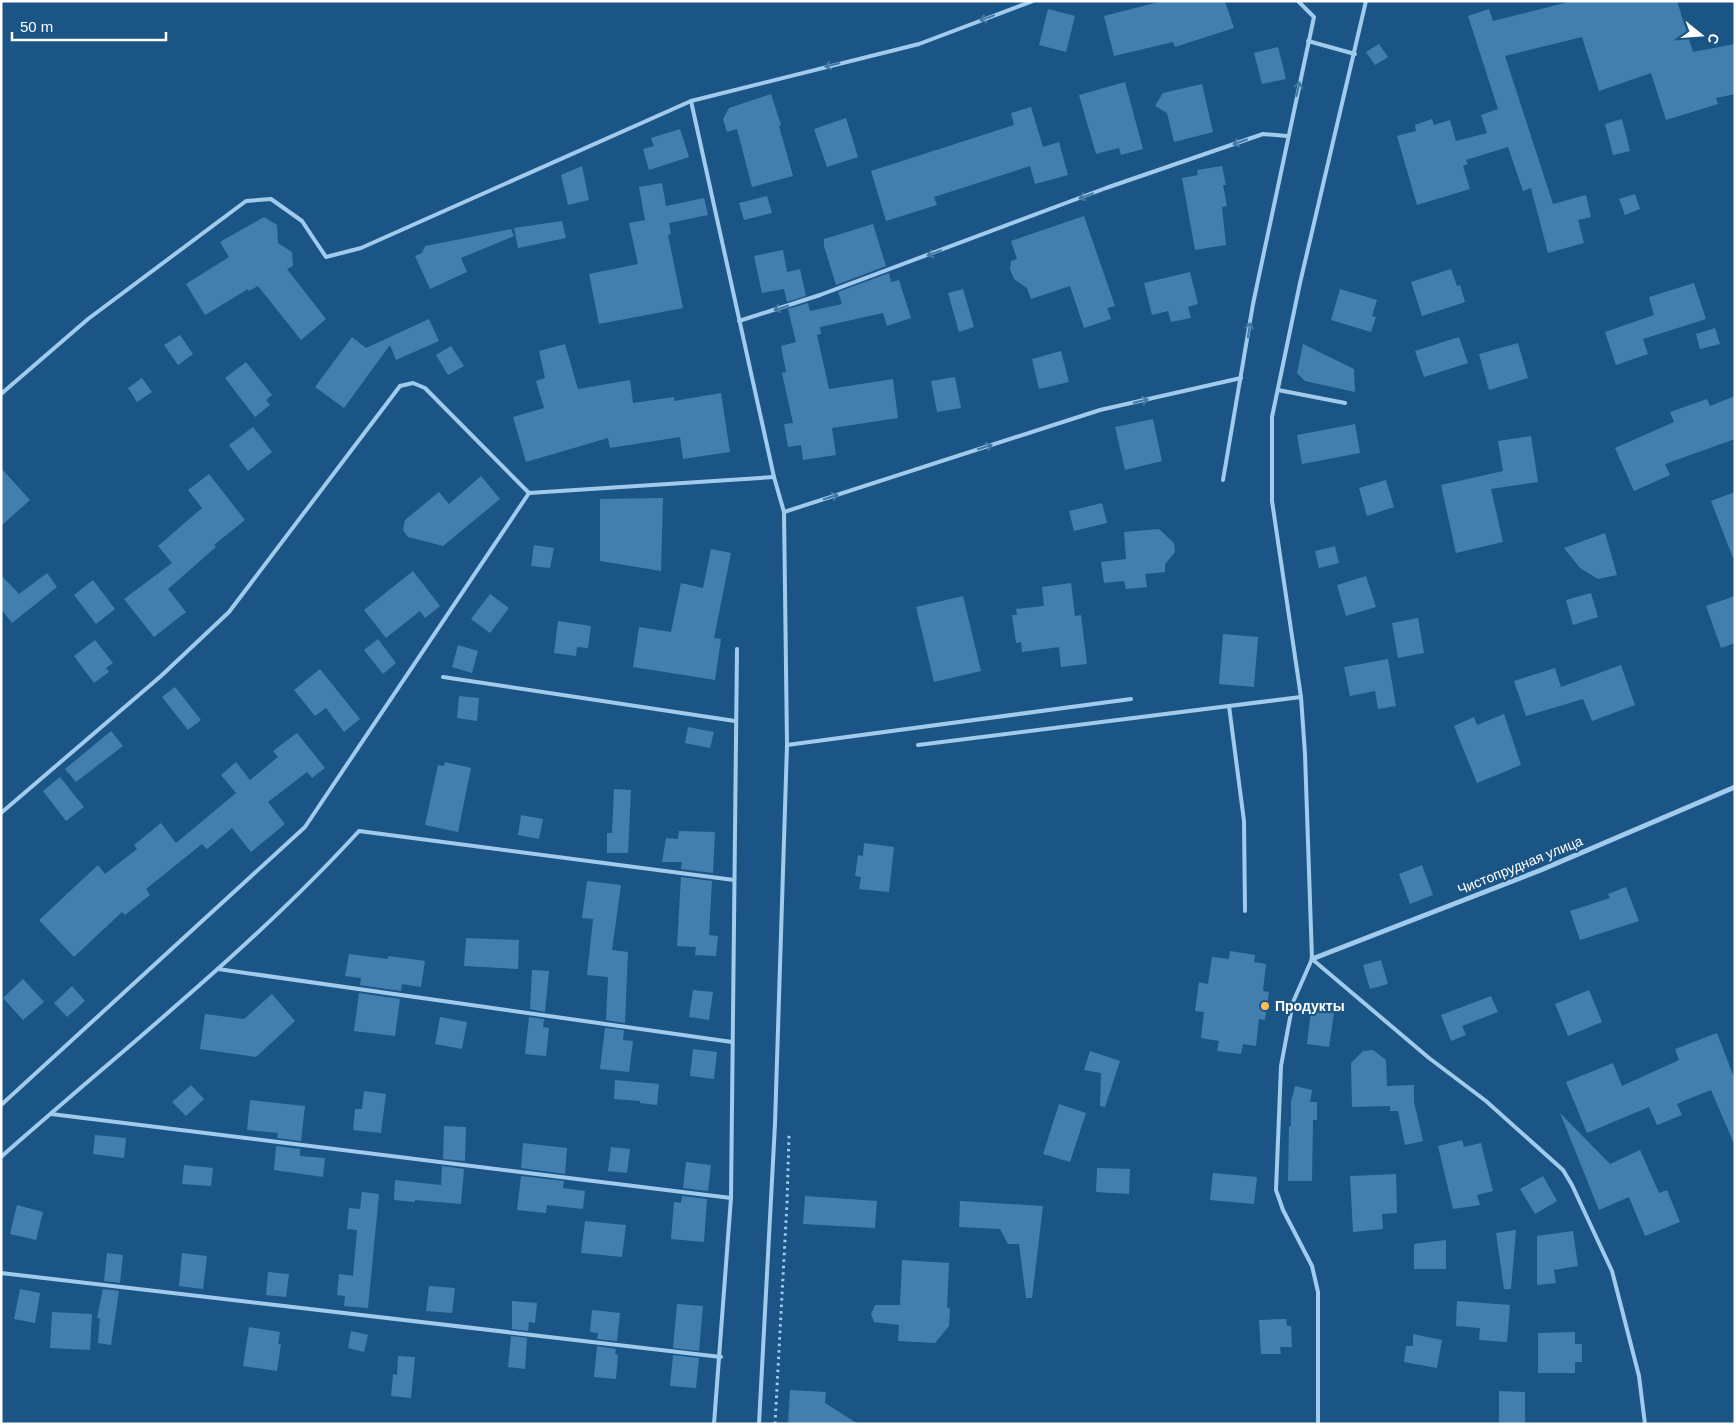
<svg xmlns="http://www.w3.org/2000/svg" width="1736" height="1425" font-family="Helvetica,sans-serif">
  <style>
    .building { fill: #437fae }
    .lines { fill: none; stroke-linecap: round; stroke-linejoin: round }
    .path { stroke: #a0cbec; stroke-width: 3; stroke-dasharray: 2.5 4; stroke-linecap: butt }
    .lane { stroke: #a0cbec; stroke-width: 4 }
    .street { stroke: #a0cbec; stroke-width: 5 }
    .oneway { stroke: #4278a4 }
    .poi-dot { fill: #febd5c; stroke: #1a5585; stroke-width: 2 }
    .labels { text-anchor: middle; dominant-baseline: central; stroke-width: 4.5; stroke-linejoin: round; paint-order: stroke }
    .street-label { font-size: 14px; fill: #fff; stroke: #1a5585 }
    .poi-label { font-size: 14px; font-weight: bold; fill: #fff; stroke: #1a5585; text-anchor: start }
  </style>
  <rect width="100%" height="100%" fill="#1a5585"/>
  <!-- building -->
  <g class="building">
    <path d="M1163,1H1225L1234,28L1175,47L1173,42L1114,56L1104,16Z"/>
    <path d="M1572,1H1677L1693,52L1735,44V94L1716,98L1718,104L1666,120L1651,73L1599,91L1582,37L1505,56L1553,204L1586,195L1591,217L1578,220L1584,243L1548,253L1531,188L1523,191L1508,147L1466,160L1468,164L1463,166L1470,189L1417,205L1397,136L1416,131L1415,125L1432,119L1434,125L1450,120L1456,141L1487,133L1481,115L1498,109L1468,16L1489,9L1493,21Z"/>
    <path d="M1048,9L1075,16L1066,52L1039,45Z"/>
    <path d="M1379,44L1388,57L1375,65L1366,52Z"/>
    <path d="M1278,47L1286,79L1262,84L1254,53Z"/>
    <path d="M1125,82L1143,149L1121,155L1119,148L1096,154L1079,95Z"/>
    <path d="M1202,84L1213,132L1174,142L1167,113L1155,106L1163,93Z"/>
    <path d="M771,94L781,125L779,126L793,176L752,187L737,129L727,132L723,119L729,108Z"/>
    <path d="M1031,107L1043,147L1059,142L1068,175L1035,184L1030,166L934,197L937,205L886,221L871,171L1014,125L1011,113Z"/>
    <path d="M846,118L858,157L827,167L814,129Z"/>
    <path d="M1622,119L1630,151L1613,155L1605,124Z"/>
    <path d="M680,129L689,157L649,170L643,149L654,146L651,138Z"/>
    <path d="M582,166L589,200L568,205L561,175Z"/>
    <path d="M1222,166L1226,185H1223L1227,206L1222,207L1226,245L1195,250L1182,178L1198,175L1197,170Z"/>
    <path d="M662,183L666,206L704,198L708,215L669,223L671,234L668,235L683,308L599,324L589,274L638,264L629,223L645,220L639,187Z"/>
    <path d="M1635,194L1640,209L1625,215L1619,199Z"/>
    <path d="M767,196L772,213L744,220L739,203Z"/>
    <path d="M1084,216L1115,306L1107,308L1111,319L1084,328L1070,286L1031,299L1027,288L1014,279L1010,269L1011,261L1017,259L1011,241Z"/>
    <path d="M264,217L277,225L278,243L292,252L293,266L287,269L326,319L301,340L258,286L249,291L248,289L205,315L186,284L229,257L220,242Z"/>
    <path d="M562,221L566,238L518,248L514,228Z"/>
    <path d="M873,224L886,266L836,285L824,246V239Z"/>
    <path d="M511,229L514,236L461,258L467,272L430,289L415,256L422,253L425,246Z"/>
    <path d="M783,250L787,272L800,269L806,296L787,302L784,289L762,293L754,256Z"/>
    <path d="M1451,269L1457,286L1460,285L1465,302L1422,316L1411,282Z"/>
    <path d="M1190,272L1198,304L1188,307L1191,318L1171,322L1168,311L1152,315L1144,283Z"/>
    <path d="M889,273L891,282L899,280L911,318L887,326L883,313L820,327L821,334L817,335L829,389L893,379L898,418L832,428L836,455L803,460L801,445L788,447L784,424L793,423L782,373L786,372L781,346L796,342L788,309L808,303L810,311L842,304L838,292Z"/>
    <path d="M1694,283L1706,319L1643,339L1648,354L1616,365L1605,332L1654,315L1649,297Z"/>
    <path d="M963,289L974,327L959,332L948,293Z"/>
    <path d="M1340,289L1377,300L1372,316L1376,317L1371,332L1331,320Z"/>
    <path d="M429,319L439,341L396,360L390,345L344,408L315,387L352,337L366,348Z"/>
    <path d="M1715,328L1720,344L1700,349L1696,334Z"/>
    <path d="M180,335L193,354L178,365L164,345Z"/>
    <path d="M1459,337L1468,363L1424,377L1415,351Z"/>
    <path d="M1518,343L1528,378L1489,390L1479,354Z"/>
    <path d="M565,344L578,389L630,380L633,403L674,397V401L721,393L730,452L683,459L680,437L610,448L608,438L526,462L513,417L544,408L536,381L545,378L539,351Z"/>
    <path d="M1303,344L1354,369L1355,392L1305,381L1297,373Z"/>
    <path d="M451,346L464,366L448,375L436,355Z"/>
    <path d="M1061,351L1069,382L1039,389L1032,359Z"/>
    <path d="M246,362L272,395L266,400L270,405L255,417L225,378Z"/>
    <path d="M955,377L961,408L937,412L931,381Z"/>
    <path d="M142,378L152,392L137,402L128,388Z"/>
    <path d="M1735,396V439L1665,464L1670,475L1634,491L1615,448L1674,422L1670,412L1707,399L1710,406Z"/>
    <path d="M1153,419L1162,461L1125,470L1115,427Z"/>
    <path d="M1355,424L1360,453L1302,464L1297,435Z"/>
    <path d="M253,427L272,452L248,471L229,445Z"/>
    <path d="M1531,436L1538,482L1491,489L1503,542L1456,553L1441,485L1503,471L1498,441Z"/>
    <path d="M1,468L30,500L1,526Z"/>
    <path d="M209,474L245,520L214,545L216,547L168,589L186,612L154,637L124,599L172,563L158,546L202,508L188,490Z"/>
    <path d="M481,476L500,499L443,546L408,537L403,530L405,520L439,492L449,504Z"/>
    <path d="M1386,480L1394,507L1367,516L1359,488Z"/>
    <path d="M1735,492V558H1733L1711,501Z"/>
    <path d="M663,498L661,571L600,561V499Z"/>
    <path d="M1102,503L1107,523L1074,531L1069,511Z"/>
    <path d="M1159,529L1174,543L1175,552L1165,564V572L1145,574L1147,587L1126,589L1124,581L1104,583L1101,562L1126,559L1124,532Z"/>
    <path d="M1605,533L1617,575L1598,579L1580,568L1564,548Z"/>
    <path d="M534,545L554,548L550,568L531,566Z"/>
    <path d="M1335,546L1339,563L1319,568L1315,551Z"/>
    <path d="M711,549L731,553L714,638L721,639L715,680L633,667L639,627L671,632L681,583L703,588Z"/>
    <path d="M413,571L440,606L425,618L420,611L386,638L364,610Z"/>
    <path d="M47,573L57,587L12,623L1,609V575L19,594Z"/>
    <path d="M1366,576L1376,607L1346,616L1337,585Z"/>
    <path d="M93,580L115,609L96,624L74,595Z"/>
    <path d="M1071,583L1075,616L1081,615L1087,664L1061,667L1059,647L1022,652L1021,642L1016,643L1012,615H1017L1016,609L1044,606L1042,587Z"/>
    <path d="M1591,593L1598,617L1573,625L1566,600Z"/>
    <path d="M490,594L509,608L490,633L471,619Z"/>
    <path d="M963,596L981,671L934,682L916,607Z"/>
    <path d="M1735,596V643L1721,648L1706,606Z"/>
    <path d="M1418,618L1424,653L1398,658L1392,623Z"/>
    <path d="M558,621L591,626L588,648L577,647L576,656L554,653Z"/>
    <path d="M1223,634L1258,637L1254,687L1219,684Z"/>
    <path d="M378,639L396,663L383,674L364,650Z"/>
    <path d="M95,640L113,663L106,668L109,672L94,683L74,656Z"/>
    <path d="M458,645L478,651L472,673L452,667Z"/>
    <path d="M1388,659L1396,706L1378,709L1375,691L1350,696L1344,667Z"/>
    <path d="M1621,665L1635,705L1592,721L1583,699L1526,716L1514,681L1555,668L1561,687Z"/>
    <path d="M320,669L360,719L344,732L326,708L315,716L294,690Z"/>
    <path d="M175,687L201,720L188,730L162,697Z"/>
    <path d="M459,696L479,698L477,721L457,718Z"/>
    <path d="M1504,714L1521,765L1477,783L1454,726L1474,717L1477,725Z"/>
    <path d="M688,727L714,732L710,748L685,743Z"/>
    <path d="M111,731L123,746L76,782L65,769Z"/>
    <path d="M297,733L325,768L312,778L307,772L268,802L285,824L251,852L232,828L207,849L202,844L146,889L150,895L125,915L122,912L74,957L39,920L98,865L105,874L137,849L134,845L161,823L176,843L236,793L221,775L236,762L250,780L278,757L273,751Z"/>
    <path d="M445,762L471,768L458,832L425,825L438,765L444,766Z"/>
    <path d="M60,777L84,807L66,821L43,791Z"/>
    <path d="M614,789L631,790L628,853H607V833H612Z"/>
    <path d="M521,815L543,819L539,839L518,835Z"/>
    <path d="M679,831L715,832L713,873L681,869L682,862H662L666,838L678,839Z"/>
    <path d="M864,843L894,847L889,892L859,889L861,877L855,876L858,855L863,856Z"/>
    <path d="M1422,865L1433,895L1410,904L1399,874Z"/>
    <path d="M681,877L712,881L709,935L718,936L716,956L695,955L696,947L677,946Z"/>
    <path d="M587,881L621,885L612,950L628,952L625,1023L606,1020L608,977L587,975L593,919L582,918Z"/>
    <path d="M1626,887L1639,921L1580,940L1570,911L1610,898L1608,894Z"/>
    <path d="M466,938L519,940L518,969L464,966Z"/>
    <path d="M1230,951L1255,955L1254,962L1266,964L1263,991L1269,992L1265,1020L1259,1019L1256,1046L1243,1044L1241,1054L1217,1051L1219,1041L1201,1038L1204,1012L1195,1011L1199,982L1208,984L1212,957L1229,959Z"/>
    <path d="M349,954L388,959V956L425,961L421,987L402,984L401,991L360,985L361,978L345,976Z"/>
    <path d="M1381,960L1388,984L1370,989L1363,965Z"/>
    <path d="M532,970L549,971L545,1012L530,1009Z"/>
    <path d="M23,979L44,1002L23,1020L3,998Z"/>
    <path d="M72,986L85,1001L67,1017L54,1003Z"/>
    <path d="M693,990L713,992L709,1020L689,1017Z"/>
    <path d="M1589,990L1602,1022L1568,1036L1555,1004Z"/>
    <path d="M359,993L400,999L395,1036L354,1031Z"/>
    <path d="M272,994L295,1021L256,1057L200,1049L205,1014L244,1019Z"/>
    <path d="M1491,996L1498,1012L1462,1026L1466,1035L1451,1041L1441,1015Z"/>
    <path d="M1311,1010L1334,1013L1329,1047L1307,1044Z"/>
    <path d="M440,1017L467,1022L462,1049L435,1044Z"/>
    <path d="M529,1017L544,1019L543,1027L549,1028L546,1056L525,1054Z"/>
    <path d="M605,1028L624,1030L623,1040L633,1041L629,1072L600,1069Z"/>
    <path d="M1717,1033L1735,1080V1146L1711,1090L1681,1102L1677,1104L1682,1115L1657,1125L1649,1107L1587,1133L1566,1082L1613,1063L1622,1086L1679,1060L1675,1049Z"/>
    <path d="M693,1049L717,1052L714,1079L690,1076Z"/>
    <path d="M1373,1050L1386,1060L1387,1086L1414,1085V1102L1423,1141L1405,1145L1398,1111H1390V1106L1352,1107L1351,1063L1363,1051Z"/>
    <path d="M1090,1051L1120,1061L1105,1107L1100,1106L1101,1073L1084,1070Z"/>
    <path d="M615,1080L659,1084L657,1105L640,1103V1101L614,1099Z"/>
    <path d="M191,1085L204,1099L186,1116L172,1102Z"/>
    <path d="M1295,1086L1312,1090L1310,1102H1317V1120H1313L1312,1181H1288L1289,1126H1291V1102Z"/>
    <path d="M364,1091L386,1094L381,1133L353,1130L355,1109H362Z"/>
    <path d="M250,1100L305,1106L301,1141L277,1138L278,1133L247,1130Z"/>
    <path d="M1059,1104L1086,1113L1070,1162L1043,1154Z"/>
    <path d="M1560,1113L1610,1164L1640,1150L1659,1193L1667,1190L1680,1222L1645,1236L1629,1197L1599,1210Z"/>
    <path d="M444,1126L466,1127L465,1161L443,1159Z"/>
    <path d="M95,1135L126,1138L124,1158L93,1154Z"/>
    <path d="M1462,1140L1464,1147L1481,1143L1493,1191L1477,1195L1480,1205L1453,1209L1438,1146Z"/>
    <path d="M523,1143L567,1148L565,1174L521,1168Z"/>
    <path d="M276,1146L300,1149V1156L325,1158L323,1177L274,1170Z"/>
    <path d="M611,1147L630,1149L627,1173L608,1171Z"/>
    <path d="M686,1162L711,1165L708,1191L683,1188Z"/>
    <path d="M184,1165L213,1168L211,1186L182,1184Z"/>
    <path d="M442,1166L464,1169L461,1204L415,1200V1202L394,1200L395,1180L441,1185Z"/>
    <path d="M1097,1168L1130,1169L1129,1194L1096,1192Z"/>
    <path d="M1213,1173L1257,1177L1254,1204L1210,1200Z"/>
    <path d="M1396,1174L1397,1213L1382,1214L1383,1229L1353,1232L1350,1176Z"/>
    <path d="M521,1176L564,1181L563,1188L585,1191L583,1209L547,1205L546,1213L517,1210Z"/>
    <path d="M1543,1176L1557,1201L1535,1214L1520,1189Z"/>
    <path d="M362,1192L379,1194L368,1308L344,1306L345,1296L337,1295L339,1274L353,1276L357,1230L347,1229L349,1208L360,1209Z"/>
    <path d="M682,1196L707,1199L704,1242L671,1239L674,1202L681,1203Z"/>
    <path d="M805,1196L877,1201L875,1228L803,1224Z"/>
    <path d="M960,1201L1043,1206L1032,1298H1026L1019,1244H1008L1000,1229L959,1227Z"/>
    <path d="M17,1205L43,1212L36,1240L10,1234Z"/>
    <path d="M585,1221L626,1225L622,1257L581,1253Z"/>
    <path d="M1516,1230L1511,1289H1504L1496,1233Z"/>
    <path d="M1573,1231L1578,1266L1554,1270L1556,1283L1537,1285V1236Z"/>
    <path d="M1446,1240V1269H1414V1244Z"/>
    <path d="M107,1253L123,1255L120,1283L104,1281Z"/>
    <path d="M182,1253L207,1256L203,1289L179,1286Z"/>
    <path d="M902,1260L949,1263L947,1307L950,1309L949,1326L935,1343L898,1341L899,1325L874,1322L871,1314L875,1305H900Z"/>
    <path d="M268,1272L289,1274L286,1297L266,1295Z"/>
    <path d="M429,1286L455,1288L452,1313L426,1311Z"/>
    <path d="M20,1289L40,1293L35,1323L14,1319Z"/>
    <path d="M103,1289L119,1291L111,1345L98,1343L100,1318H97Z"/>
    <path d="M512,1301L537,1303L535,1323L529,1322L528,1331L512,1329Z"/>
    <path d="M1457,1301L1510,1305L1507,1342L1479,1340L1480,1328L1456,1326Z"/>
    <path d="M677,1304L703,1306L699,1351L673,1348Z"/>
    <path d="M592,1310L620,1313L617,1341L597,1339L598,1333L590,1332Z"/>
    <path d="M52,1312L92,1314L90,1350L50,1348Z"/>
    <path d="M1286,1319L1287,1326H1291L1292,1347H1280L1281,1354H1261L1259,1320Z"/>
    <path d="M249,1327L280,1332L278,1344H281L277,1371L243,1366Z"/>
    <path d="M351,1331L368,1335L364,1352L348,1348Z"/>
    <path d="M1575,1332V1344H1582V1362H1575V1373H1538V1333Z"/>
    <path d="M1413,1334L1442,1340L1437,1368L1404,1362L1406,1346H1413Z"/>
    <path d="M511,1336L527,1338L525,1369L508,1367Z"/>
    <path d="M597,1346L616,1349L615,1354L618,1355L616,1379L594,1377Z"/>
    <path d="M673,1355L699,1358L696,1388L670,1386Z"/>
    <path d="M398,1356L415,1357L411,1398L391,1396L393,1374L397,1375Z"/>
    <path d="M790,1390L826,1392L825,1403L858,1424H788Z"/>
    <path d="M1499,1391L1525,1392V1424H1499Z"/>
  </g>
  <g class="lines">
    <!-- path -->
    <path class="path" d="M775,1424L787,1203L789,1135"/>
    <!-- lane -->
    <g class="lane">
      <path d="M1308,41L1355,54"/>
      <path d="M691,101L774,477L784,512L787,745L775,1124L759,1424"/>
      <path d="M739,321L820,295L1106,188L1263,134L1287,136"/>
      <path d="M1278,390L1345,403"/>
      <path d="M1,394L88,319L246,201L271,199L302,221L326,257L361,248L691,101L919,44L1033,1"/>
      <path d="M1223,480L1253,304L1314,17L1298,1"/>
      <path d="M784,512L1100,410L1241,378"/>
      <path d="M443,677L735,721"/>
      <path d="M1229,706L1244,821L1245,911"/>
      <path d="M787,745L1131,699"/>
      <path d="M918,745L1301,697"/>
      <path d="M1,813L161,676L229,612L400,386L413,383L425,388L529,493L774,477"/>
      <path d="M1312,959L1429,1058L1486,1101L1563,1170L1572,1185L1612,1271L1639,1376L1645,1424"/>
      <path d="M218,969L732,1042"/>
      <path d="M1,1105L305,827L529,493"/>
      <path d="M51,1114L731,1198"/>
      <path d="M1,1157C122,1050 250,950 359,831L734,880"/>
      <path d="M1,1273L721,1357"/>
      <path d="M714,1424L731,1198L737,649"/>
      <path d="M1318,1424V1292L1312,1266L1283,1210L1276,1190L1281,1066L1293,1002L1312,959L1305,754L1301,697L1272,501V417L1300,283L1366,1"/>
    </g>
    <!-- street -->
    <path class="street" d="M1312,959L1541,870L1735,787"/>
  </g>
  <!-- one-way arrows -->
  <defs><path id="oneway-shaft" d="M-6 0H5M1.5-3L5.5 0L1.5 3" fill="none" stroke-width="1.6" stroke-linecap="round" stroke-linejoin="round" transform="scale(1.25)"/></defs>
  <g class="oneway">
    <use href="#oneway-shaft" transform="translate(987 18) rotate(160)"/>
    <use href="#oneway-shaft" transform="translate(832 65) rotate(166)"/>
    <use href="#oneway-shaft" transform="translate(1298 89) rotate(-77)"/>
    <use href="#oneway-shaft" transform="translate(1240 142) rotate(161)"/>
    <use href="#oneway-shaft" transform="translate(1086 196) rotate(159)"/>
    <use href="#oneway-shaft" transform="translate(934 253) rotate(159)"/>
    <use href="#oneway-shaft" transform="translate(781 308) rotate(162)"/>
    <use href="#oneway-shaft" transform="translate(1249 330) rotate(-81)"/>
    <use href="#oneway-shaft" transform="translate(1141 401) rotate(-13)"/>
    <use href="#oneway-shaft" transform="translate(985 447) rotate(-18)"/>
    <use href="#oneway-shaft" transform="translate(831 497) rotate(-18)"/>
  </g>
  <!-- markers -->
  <circle class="poi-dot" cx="1265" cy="1006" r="5"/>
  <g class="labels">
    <!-- street labels -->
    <g class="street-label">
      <text transform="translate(1520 865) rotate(-22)">Чистопрудная улица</text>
    </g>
    <!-- poi labels -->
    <g class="poi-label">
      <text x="1275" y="1006">Продукты</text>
    </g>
  </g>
  <!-- border -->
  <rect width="1736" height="1425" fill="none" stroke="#ffffff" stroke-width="5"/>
  <!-- north arrow -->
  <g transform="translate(1701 35) rotate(107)" stroke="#1a5585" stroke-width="4" paint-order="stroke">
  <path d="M0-4L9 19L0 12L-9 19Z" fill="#ffffff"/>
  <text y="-8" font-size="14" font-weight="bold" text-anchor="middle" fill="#ffffff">С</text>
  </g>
  <!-- scale -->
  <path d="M12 32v8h154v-8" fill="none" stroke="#ffffff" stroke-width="2.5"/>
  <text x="20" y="32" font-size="15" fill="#ffffff" stroke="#1a5585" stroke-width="4" paint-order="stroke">50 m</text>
</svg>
